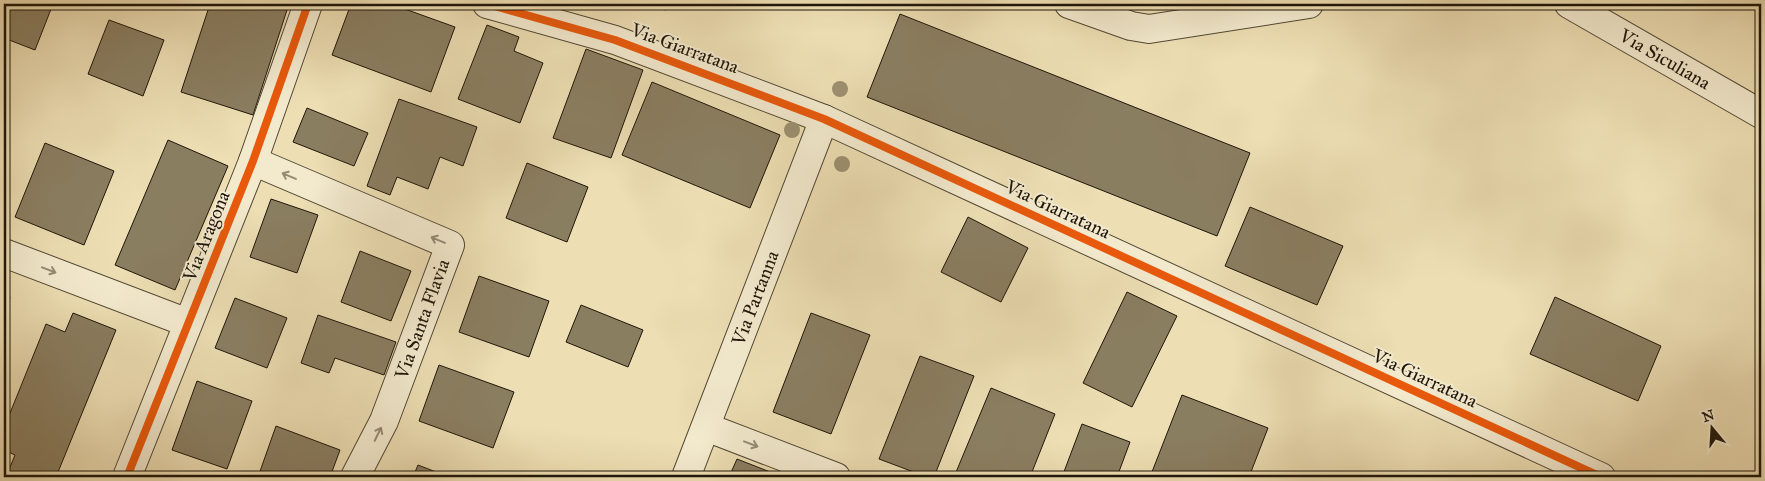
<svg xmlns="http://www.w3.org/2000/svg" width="1765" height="481" font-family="'IM FELL Great Primer',serif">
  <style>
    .building { fill: #8a7e61; stroke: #1f1609 }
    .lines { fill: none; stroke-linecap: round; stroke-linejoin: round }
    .minor-casing { stroke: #524834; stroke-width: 30 }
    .minor { stroke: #f3eace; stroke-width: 28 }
    .cycleway-casing { stroke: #f3eace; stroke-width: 11 }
    .cycleway { stroke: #e8590c; stroke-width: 8 }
    .tree { fill: #9d9070 }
    .oneway { stroke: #948b75 }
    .labels { text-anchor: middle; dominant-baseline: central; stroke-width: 4; stroke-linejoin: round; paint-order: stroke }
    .street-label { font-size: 19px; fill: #1f1609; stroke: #f3eace }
  </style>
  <rect width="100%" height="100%" fill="#eddeb3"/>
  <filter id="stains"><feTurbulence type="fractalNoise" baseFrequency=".004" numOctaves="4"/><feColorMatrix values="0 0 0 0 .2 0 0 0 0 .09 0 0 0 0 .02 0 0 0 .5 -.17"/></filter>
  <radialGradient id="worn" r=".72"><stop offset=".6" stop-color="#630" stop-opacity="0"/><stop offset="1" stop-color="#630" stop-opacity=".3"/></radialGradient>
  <!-- building -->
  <g class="building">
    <path d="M4,4H53L35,50L4,38Z"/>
    <path d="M210,4H266L287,10L253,115L181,92Z"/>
    <path d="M351,4H356L368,8L370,4H391L455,27L431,92L332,55Z"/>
    <path d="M643,4H668L666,10Z"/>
    <path d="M900,14L1250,153L1217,236L867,97Z"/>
    <path d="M109,20L164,40L143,96L88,74Z"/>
    <path d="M487,25L519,37L514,51L543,63L520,123L458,99Z"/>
    <path d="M586,49L643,70L611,158L553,138Z"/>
    <path d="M652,82L780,135L750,208L622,155Z"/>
    <path d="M399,99L477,127L463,166L440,157L428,189L397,177L390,195L367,186Z"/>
    <path d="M307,108L368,133L354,166L293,142Z"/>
    <path d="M168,140L228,166L175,290L115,265Z"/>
    <path d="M45,143L114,171L84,245L15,217Z"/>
    <path d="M527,163L588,187L567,242L506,218Z"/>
    <path d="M271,199L318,215L297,273L250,257Z"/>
    <path d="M1250,207L1343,246L1317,305L1225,266Z"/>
    <path d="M968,217L1028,248L1001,302L941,272Z"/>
    <path d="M360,251L411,271L391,321L341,302Z"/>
    <path d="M479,276L549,301L529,357L459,332Z"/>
    <path d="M1127,292L1177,316L1132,407L1083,383Z"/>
    <path d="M4,295L10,297L4,314Z"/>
    <path d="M1555,297L1661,346L1638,401L1530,354Z"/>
    <path d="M235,298L287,318L267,368L215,348Z"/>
    <path d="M581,305L643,330L628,367L566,342Z"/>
    <path d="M73,313L116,330L56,477H21L8,472L15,455L4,450V428L46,324L65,332Z"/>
    <path d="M811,313L870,335L831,434L773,412Z"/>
    <path d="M318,315L396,342L384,375L335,358L329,373L301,363Z"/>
    <path d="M920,356L974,376L934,477H927L879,459Z"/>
    <path d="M439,365L514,392L493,448L419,421Z"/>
    <path d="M197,381L252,401L227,469L172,450Z"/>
    <path d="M991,388L1055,414L1030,477H954Z"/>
    <path d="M1182,395L1268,428L1249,477H1150Z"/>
    <path d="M1082,424L1130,442L1117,477H1062Z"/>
    <path d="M276,426L340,450L330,477H258Z"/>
    <path d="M737,459L783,477H729Z"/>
    <path d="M418,465L449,477H413Z"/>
  </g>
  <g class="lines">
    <defs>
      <g id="minor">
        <path d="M487,4L615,40L824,119L1601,477"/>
        <path d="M1069,4L1131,26L1149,29L1309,4"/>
        <path d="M1569,4L1761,114"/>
        <path d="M253,161L450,245L384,421L355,477"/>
        <path d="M4,253L188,323"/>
        <path d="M706,427L836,477"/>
        <path d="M127,477L253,161L308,4"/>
        <path d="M686,477L824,119"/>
      </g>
    </defs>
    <!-- minor casing -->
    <use href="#minor" class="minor-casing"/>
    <!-- minor -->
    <use href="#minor" class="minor"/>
    <defs>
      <g id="cycleway">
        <path d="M487,4L615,40L824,119L1601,477"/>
        <path d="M127,477L253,161L308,4"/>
      </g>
    </defs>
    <!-- cycleway casing -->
    <use href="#cycleway" class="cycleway-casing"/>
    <!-- cycleway -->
    <use href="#cycleway" class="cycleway"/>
  </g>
  <!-- trees -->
  <g class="tree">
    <circle cx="840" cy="89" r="8"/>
    <circle cx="792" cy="130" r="8"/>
    <circle cx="842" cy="164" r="8"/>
  </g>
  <!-- one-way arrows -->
  <defs><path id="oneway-shaft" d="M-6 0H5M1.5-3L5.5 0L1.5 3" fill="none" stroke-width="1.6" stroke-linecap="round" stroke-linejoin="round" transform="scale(1.25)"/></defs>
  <g class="oneway">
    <use href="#oneway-shaft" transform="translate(289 176) rotate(-157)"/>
    <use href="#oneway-shaft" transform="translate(438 240) rotate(-157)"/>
    <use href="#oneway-shaft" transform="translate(49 270) rotate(21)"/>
    <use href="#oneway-shaft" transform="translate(378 434) rotate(-64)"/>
    <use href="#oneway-shaft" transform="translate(751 444) rotate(21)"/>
  </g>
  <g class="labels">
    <!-- street labels -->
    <g class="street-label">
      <text transform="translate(685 48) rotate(20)">Via Giarratana</text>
      <text transform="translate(1665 59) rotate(30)">Via Siculiana</text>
      <text transform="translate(1058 209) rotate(25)">Via Giarratana</text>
      <text transform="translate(206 236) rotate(-68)">Via Aragona</text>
      <text transform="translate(755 298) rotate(-69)">Via Partanna</text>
      <text transform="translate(422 319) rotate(-70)">Via Santa Flavia</text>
      <text transform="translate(1425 378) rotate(25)">Via Giarratana</text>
    </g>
  </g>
  <!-- margin -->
  <rect width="1765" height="481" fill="none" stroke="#eddeb3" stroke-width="20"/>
  <rect x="5" y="5" width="1755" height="471" fill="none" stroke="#1f1609" stroke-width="2.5"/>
  <rect x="10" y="10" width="1745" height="461" fill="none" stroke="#1f1609"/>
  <!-- north arrow -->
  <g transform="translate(1712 428) rotate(342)" stroke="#f3eace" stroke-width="4" paint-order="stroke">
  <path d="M0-4L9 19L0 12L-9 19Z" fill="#1f1609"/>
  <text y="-8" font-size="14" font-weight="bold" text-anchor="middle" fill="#1f1609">N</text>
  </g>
  <rect width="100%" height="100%" filter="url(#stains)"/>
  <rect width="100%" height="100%" fill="url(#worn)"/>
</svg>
